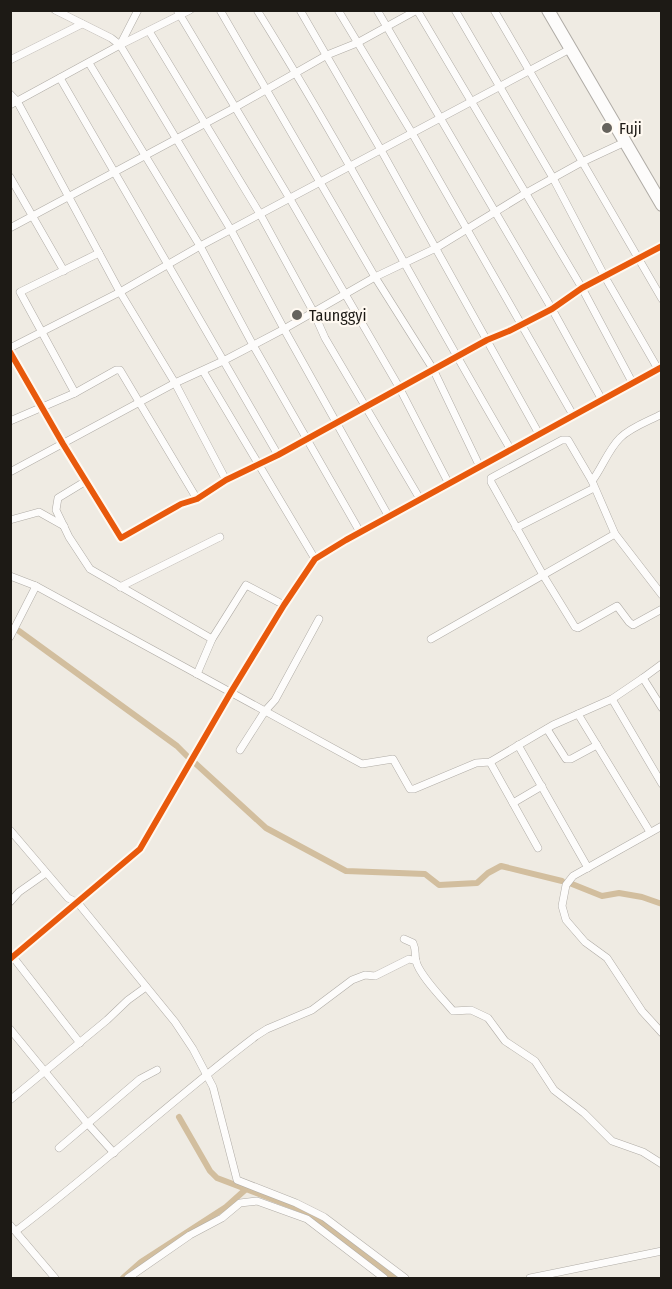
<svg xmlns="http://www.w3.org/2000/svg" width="672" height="1289" font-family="'Fira Sans Condensed',sans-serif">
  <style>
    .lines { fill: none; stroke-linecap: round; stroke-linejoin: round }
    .canal { stroke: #d2be9e; stroke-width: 6 }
    .street-casing { stroke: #b0aca6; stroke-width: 8 }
    .highway-casing { stroke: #b0aca6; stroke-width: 14 }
    .street { stroke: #fdfcfb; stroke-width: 7 }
    .highway { stroke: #fdfcfb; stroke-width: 12 }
    .cycleway-casing { stroke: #fff9f1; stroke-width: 10 }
    .cycleway { stroke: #e8590c; stroke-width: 6 }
    .poi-dot { fill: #66635d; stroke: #fff9f1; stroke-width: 2 }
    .labels { text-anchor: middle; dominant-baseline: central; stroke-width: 4.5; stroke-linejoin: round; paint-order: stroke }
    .poi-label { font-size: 16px; fill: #1d1a15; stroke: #fff9f1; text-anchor: start }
  </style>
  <rect width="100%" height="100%" fill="#efebe3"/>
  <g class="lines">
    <!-- canal -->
    <g class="canal">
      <path d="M10,625L11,626"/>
      <path d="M19,631L177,746L188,757"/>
      <path d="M195,763L266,828L346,871L425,874L439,885L477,883L488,873L501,866L562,881"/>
      <path d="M572,884L602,896L619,893L642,897L662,904"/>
      <path d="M179,1117L210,1171L217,1178L307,1212L394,1278"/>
      <path d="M123,1278L141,1262L226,1207L245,1190"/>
    </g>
    <defs>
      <g id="street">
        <path d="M55,10L111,38L120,45L231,230L284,329L389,517"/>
        <path d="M177,10L290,199L399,387L449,484"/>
        <path d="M220,10L375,277L433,369L480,467"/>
        <path d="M257,10C347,154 425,304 511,450"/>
        <path d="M300,10L381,150L539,434"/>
        <path d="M338,10L412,133L573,415"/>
        <path d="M377,10L552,309L602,400"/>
        <path d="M417,10L582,288L632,382"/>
        <path d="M455,10L553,178L605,277L658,369"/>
        <path d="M494,10L662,299"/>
        <path d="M149,31L260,214L313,311L325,338L420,499"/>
        <path d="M120,45L138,10"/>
        <path d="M10,60L82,24"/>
        <path d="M89,63L200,246L253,345L360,532"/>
        <path d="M60,78L278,455"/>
        <path d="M10,94L17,101L120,292L175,383L226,480"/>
        <path d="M10,105L120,45L190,10"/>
        <path d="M10,177L64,271"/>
        <path d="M10,228L234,108L327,55L357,43L417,10"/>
        <path d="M10,348L120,292L200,246L570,49"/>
        <path d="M10,352L63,444L121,538L181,504L197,499L226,480L278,455L487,340L509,331L552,309L582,288L662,246"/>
        <path d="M203,371L315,559"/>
        <path d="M75,393L20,292L99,253"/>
        <path d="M10,421L75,393L116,370H120L197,499"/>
        <path d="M10,472L175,383L223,361L284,329L375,277L436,248L526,193L582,162L625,142"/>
        <path d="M86,481L58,498L56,510L69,537L90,569L212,639"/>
        <path d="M592,481C602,468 608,450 620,438C631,427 649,421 662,414"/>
        <path d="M10,520L39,512L64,526"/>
        <path d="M516,528L594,488"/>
        <path d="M10,576L36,586L362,764L393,759L410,789H414L476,763L490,762L553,725L612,699L643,678"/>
        <path d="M120,587L220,537"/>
        <path d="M662,595L615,534L592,481L568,440H562L491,478V482L543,575L575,627L578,628L617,606L629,622L633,625L662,609"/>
        <path d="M10,637L36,586"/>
        <path d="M431,639L615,534"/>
        <path d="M662,664L643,678L662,708"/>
        <path d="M197,674L212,639L246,585L284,605"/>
        <path d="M612,699L662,784"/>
        <path d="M578,714L650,832"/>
        <path d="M547,729L566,759H571L597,745"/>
        <path d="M518,745L588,868"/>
        <path d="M240,750L265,711L275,700L319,619"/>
        <path d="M490,762L538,848"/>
        <path d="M513,803L542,786"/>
        <path d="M662,826L573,876L566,885L562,906L566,920L585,942L607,958L642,1011L662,1033"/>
        <path d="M10,830L68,898L78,903L175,1022L193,1049L213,1087L237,1180L296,1203L324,1217L405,1278"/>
        <path d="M10,902L19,892L46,873"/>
        <path d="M404,939L413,943C417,952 414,954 416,961C419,975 444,1000 453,1011L471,1010L488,1018L505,1041L535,1061L554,1090L584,1113L612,1141L643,1152L662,1164"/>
        <path d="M13,957L80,1043"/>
        <path d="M10,959L140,849L231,692L284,605L315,559L346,540L662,367"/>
        <path d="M10,1029L87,1123L114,1153"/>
        <path d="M10,1100L107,1020L128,1000L146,987"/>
        <path d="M59,1148L140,1079L157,1070"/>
        <path d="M10,1225L55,1278"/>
        <path d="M16,1231C98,1169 174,1098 256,1036L267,1029L312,1010L352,980L365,975L375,976L409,959L416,961"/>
        <path d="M128,1278L190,1235L222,1218L240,1203L257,1201L307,1219L384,1278"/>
        <path d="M530,1278L662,1251"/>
      </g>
      <path id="highway" d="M548,10L662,205"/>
    </defs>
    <!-- street casing -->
    <use href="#street" class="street-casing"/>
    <!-- highway casing -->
    <use href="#highway" class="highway-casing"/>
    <!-- street -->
    <use href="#street" class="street"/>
    <!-- highway -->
    <use href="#highway" class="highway"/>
    <defs>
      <g id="cycleway">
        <path d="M10,352L63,444L121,538L181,504L197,499L226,480L278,455L487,340L509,331L552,309L582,288L662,246"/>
        <path d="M10,959L140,849L231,692L284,605L315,559L346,540L662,367"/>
      </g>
    </defs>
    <!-- cycleway casing -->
    <use href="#cycleway" class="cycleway-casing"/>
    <!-- cycleway -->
    <use href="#cycleway" class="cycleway"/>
  </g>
  <!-- markers -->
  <g class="poi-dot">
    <circle cx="607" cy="128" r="6"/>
    <circle cx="297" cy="315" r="6"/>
  </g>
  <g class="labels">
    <!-- poi labels -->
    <g class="poi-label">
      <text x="619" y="128">Fuji</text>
      <text x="309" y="315">Taunggyi</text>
    </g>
  </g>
  <!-- border -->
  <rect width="672" height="1289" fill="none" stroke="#1d1a15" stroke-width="24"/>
</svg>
